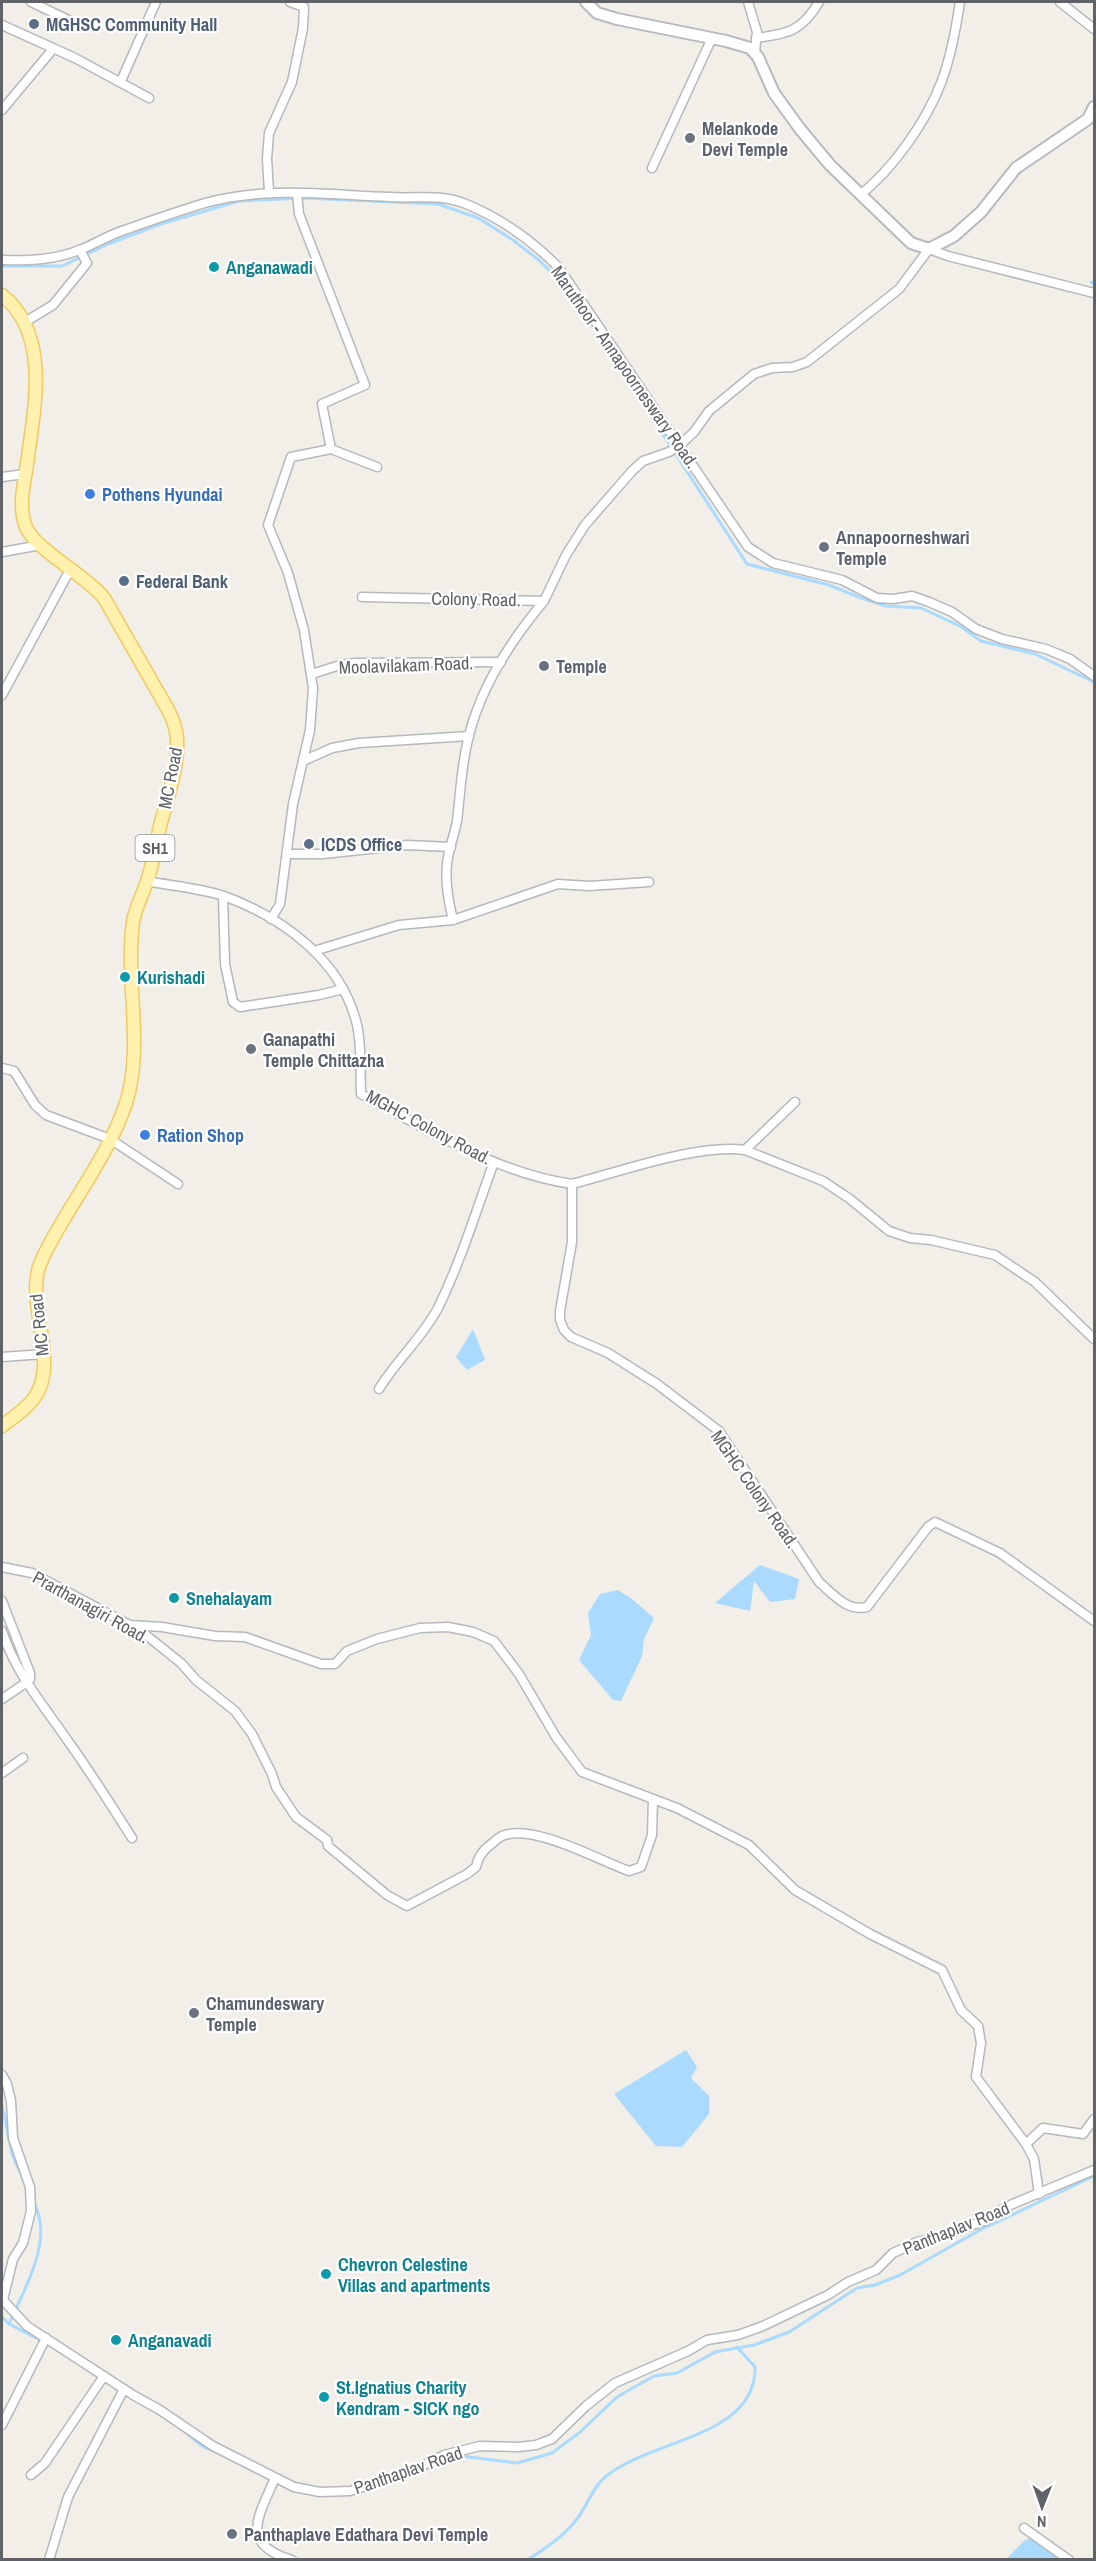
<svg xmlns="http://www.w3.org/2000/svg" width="1096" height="2561" font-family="'Archivo Narrow',sans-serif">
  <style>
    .water { fill: #aadaff }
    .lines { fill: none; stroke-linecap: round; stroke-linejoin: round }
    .stream { stroke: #aadaff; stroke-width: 3 }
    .street-casing { stroke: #b5b8bc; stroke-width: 11 }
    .secondary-casing { stroke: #b6babf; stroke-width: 14 }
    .primary-casing { stroke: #f2c960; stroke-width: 15 }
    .street { stroke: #fff; stroke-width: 8 }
    .secondary { stroke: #fff; stroke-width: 10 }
    .primary { stroke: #fff2af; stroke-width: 12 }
    .service-dot { fill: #5c6f8a; stroke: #fff; stroke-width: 2 }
    .worship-dot { fill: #6b7280; stroke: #fff; stroke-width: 2 }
    .culture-dot { fill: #0f9aa8; stroke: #fff; stroke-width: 2 }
    .shop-dot { fill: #3f7fe0; stroke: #fff; stroke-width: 2 }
    .labels { text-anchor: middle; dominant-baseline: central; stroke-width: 4.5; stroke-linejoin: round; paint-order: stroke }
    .shield { fill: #fff; stroke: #8f9295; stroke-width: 1.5 }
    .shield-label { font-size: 16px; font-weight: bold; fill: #5f6368 }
    .service-label { font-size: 18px; font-weight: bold; fill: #4e5e75; stroke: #fff; text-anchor: start }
    .worship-label { font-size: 18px; font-weight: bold; fill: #5b616d; stroke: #fff; text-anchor: start }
    .culture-label { font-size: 18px; font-weight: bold; fill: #0d838f; stroke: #fff; text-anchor: start }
    .street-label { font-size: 18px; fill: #5f6368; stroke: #fff }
    .shop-label { font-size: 18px; font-weight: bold; fill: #366cbe; stroke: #fff; text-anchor: start }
  </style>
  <rect width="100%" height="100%" fill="#f1efe8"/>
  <!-- water -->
  <g class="water">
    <path d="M473,1329L485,1360L467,1370L456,1357Z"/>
    <path d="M760,1565L799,1579L795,1599L770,1602L754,1581L750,1611L715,1603Z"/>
    <path d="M618,1590L632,1599L654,1618L644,1639L642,1656L621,1701L613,1700L579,1660L591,1635L588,1613L600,1594Z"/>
    <path d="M686,2050L697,2067L691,2078L709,2096V2114L682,2147L656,2146L614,2094Z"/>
    <path d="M1038,2537L1070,2560H1005L1025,2540Z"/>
  </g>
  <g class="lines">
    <!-- stream -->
    <g class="stream">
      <path d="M2,266H62L108,244L161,224L239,201L305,198L438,204L478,218L513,240L540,261L559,281L592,325L747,564L829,585L861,598L886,606L921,608L960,626L981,641L1035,654L1094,682"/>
      <path d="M1091,282L1094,284"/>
      <path d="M2,2105L12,2154L25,2184"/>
      <path d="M2,2317L9,2324L42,2341"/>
      <path d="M9,2324C25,2287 55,2240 33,2201"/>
      <path d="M182,2429L202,2446L219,2453"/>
      <path d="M427,2468L461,2456L517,2463L552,2453L579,2433L617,2397L654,2376L677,2373L715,2352L754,2345L789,2332L857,2288L875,2285L900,2275L980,2230L1094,2176"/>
      <path d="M354,2493L382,2485"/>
      <path d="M527,2560C546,2548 563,2537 577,2519C587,2506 592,2488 605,2477C650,2439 756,2438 755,2367L737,2347"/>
    </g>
    <defs>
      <g id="street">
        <path d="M31,2L79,25"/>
        <path d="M748,2L757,32L755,52"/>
        <path d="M1060,2L1094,29"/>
        <path d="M2,25L75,58L149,98"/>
        <path d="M756,38C788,34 802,31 819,2"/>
        <path d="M121,81L156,2"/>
        <path d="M2,110L53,49"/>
        <path d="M652,168L712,38"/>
        <path d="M269,192L267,159L269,133L292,82L303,28L304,7L290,2"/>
        <path d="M297,193L299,214L365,385L322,404L331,449L377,467"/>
        <path d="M860,195C893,169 926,122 941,83C951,57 956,29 960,2"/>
        <path d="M2,260C29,261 56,260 82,249C94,244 106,237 119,232C147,222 176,212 205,203C265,186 329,195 390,197C418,199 439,193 466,204C502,219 532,240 559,268L748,547L773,563L842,580L877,598L893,599L912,596L929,602L952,612L976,629L1002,639L1046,649L1070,659L1094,676"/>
        <path d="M25,322L53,305L87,263L80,250"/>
        <path d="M2,477L25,474"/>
        <path d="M2,552L41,545"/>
        <path d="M362,597L544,601C508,644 476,694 466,749C461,773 460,797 457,821C455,833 450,845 448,857C444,877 448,900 453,920"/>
        <path d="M544,601L566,555L585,525L632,471L643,461L669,452L680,445L694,432L709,411L754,374L772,368L793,367L807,362L899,289L929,249L948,256L1094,293"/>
        <path d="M312,674L340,665L355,663L501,662"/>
        <path d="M2,695L71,568"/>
        <path d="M303,761L332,748L359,743L469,736"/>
        <path d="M288,854H323L407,845L451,847"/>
        <path d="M147,881C172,886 200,888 224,896C284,918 342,961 357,1025C362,1047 360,1072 361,1094C429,1130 496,1173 572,1184C619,1172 699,1143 745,1150L823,1181L850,1199L889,1231L910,1238L931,1240L995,1255L1035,1282L1094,1339"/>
        <path d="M223,896L225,964L233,1002L240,1007L319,995L343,989"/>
        <path d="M271,919L280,904L293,804L310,730L313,688L304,630L288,573L268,525L291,457L331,449"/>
        <path d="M314,951L399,925L453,920L558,884L589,886L649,882"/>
        <path d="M2,1068L14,1071L35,1105L46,1115L110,1139L178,1184"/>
        <path d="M745,1150L795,1102"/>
        <path d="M572,1184V1242L560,1311V1320L564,1330L571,1337L608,1353L657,1384L719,1431L819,1582C833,1594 847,1612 867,1607L928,1527L935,1522L1000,1553L1094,1621"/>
        <path d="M2,1357L44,1354"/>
        <path d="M379,1389C396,1361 422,1338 438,1308C461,1261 476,1211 494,1162"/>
        <path d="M2,1567L32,1573L141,1631L181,1663L196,1680L235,1711L252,1734L272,1774L276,1787L296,1817L327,1840L328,1846L387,1895L407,1906L467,1874L476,1867C478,1857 482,1851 490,1845C494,1842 498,1838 502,1836C533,1823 598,1860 629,1871L641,1867L652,1835L653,1799"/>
        <path d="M2,1601L30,1673V1679L27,1682L2,1699"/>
        <path d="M130,1625L162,1627L215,1636L245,1637L321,1664H335L347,1651L377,1639L420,1628L448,1627L473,1632L494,1641L519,1674L556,1737L582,1772L677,1808L749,1845L795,1890L870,1934L942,1970L961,2010L978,2026L981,2043L976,2077L1026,2144L1034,2159L1039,2194"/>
        <path d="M2,1631C15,1672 44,1706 68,1741C91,1773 111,1805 132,1838"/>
        <path d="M2,1773L23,1758"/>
        <path d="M2,2075L7,2084L11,2101L13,2138L30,2187L31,2211L23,2243L13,2259L3,2300"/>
        <path d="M1026,2144L1043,2128L1083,2134L1094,2119"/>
        <path d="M2,2299L27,2326L133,2395L160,2410L213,2446L294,2487L320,2492L350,2491L406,2474L444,2455L480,2446L518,2447L536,2445L552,2439L586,2406L615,2383L688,2351L707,2340L738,2335L763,2326L828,2295L848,2282L876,2270L893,2253L917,2242L949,2234L986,2220L1008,2206L1094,2170"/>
        <path d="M2,2425L46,2338"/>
        <path d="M31,2475L45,2463L104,2376"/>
        <path d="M275,2478C259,2516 238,2544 292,2560"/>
        <path d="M1024,2528L1069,2560"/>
        <path d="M49,2560L68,2497L124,2389"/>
      </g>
      <path id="secondary" d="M586,2L597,13L617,19L726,41L750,48L758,57L774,93L800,129L830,165L911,243L929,249L954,236L981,212L1016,168L1088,119L1094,107"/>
      <path id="primary" d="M2,295C53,336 33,414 26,471C23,489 19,506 25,525C33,549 86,575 104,598L167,708C172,717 176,727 177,738C179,767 167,799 160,826C156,845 153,865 146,884C142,896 135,909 133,922C125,980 144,1047 126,1103C112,1145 86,1182 64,1219C55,1234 45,1250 39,1267C26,1308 63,1369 30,1403C22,1412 11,1419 2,1426"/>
    </defs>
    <!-- street casing -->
    <use href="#street" class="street-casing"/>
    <!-- secondary casing -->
    <use href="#secondary" class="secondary-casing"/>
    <!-- primary casing -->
    <use href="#primary" class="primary-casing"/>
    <!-- street -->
    <use href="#street" class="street"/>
    <!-- secondary -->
    <use href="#secondary" class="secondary"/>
    <!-- primary -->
    <use href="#primary" class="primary"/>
  </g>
  <!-- markers -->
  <g class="service-dot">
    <circle cx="34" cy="24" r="6"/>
    <circle cx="124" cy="581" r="6"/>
    <circle cx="309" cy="844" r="6"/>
  </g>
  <g class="worship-dot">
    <circle cx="690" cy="138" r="6"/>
    <circle cx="824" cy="547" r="6"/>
    <circle cx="544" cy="666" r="6"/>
    <circle cx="251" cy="1049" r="6"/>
    <circle cx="194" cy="2013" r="6"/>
    <circle cx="232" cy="2534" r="6"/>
  </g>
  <g class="culture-dot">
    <circle cx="214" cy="267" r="6"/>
    <circle cx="125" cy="977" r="6"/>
    <circle cx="174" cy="1598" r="6"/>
    <circle cx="326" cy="2274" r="6"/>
    <circle cx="116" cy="2340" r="6"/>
    <circle cx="324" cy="2397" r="6"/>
  </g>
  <g class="shop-dot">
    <circle cx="90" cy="494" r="6"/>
    <circle cx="145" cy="1135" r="6"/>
  </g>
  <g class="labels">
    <!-- shield labels -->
    <rect class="shield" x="135.5" y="835" width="39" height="26" rx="4.5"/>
    <g class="shield-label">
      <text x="155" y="848">SH1</text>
    </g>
    <!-- service labels -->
    <g class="service-label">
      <text x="46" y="24">MGHSC Community Hall</text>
      <text x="136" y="581">Federal Bank</text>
      <text x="321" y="844">ICDS Office</text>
    </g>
    <!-- worship labels -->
    <g class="worship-label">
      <text x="702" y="128">Melankode<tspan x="702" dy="21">Devi Temple</tspan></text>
      <text x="836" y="537">Annapoorneshwari<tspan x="836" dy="21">Temple</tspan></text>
      <text x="556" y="666">Temple</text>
      <text x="263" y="1039">Ganapathi<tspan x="263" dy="21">Temple Chittazha</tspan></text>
      <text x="206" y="2003">Chamundeswary<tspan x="206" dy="21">Temple</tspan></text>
      <text x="244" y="2534">Panthaplave Edathara Devi Temple</text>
    </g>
    <!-- culture labels -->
    <g class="culture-label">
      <text x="226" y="267">Anganawadi</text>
      <text x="137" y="977">Kurishadi</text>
      <text x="186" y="1598">Snehalayam</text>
      <text x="338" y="2264">Chevron Celestine<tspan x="338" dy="21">Villas and apartments</tspan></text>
      <text x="128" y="2340">Anganavadi</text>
      <text x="336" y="2387">St.Ignatius Charity<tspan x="336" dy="21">Kendram - SICK ngo</tspan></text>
    </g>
    <!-- street labels -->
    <g class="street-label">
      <text transform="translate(625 367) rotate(55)">Maruthoor - Annapoorneswary Road.</text>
      <text transform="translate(476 599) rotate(1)">Colony Road.</text>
      <text transform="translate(406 665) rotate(-2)">Moolavilakam Road.</text>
      <text transform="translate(170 778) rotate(-79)">MC Road</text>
      <text transform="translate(429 1127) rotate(28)">MGHC Colony Road.</text>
      <text transform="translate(39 1325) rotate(-96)">MC Road</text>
      <text transform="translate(755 1489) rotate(55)">MGHC Colony Road.</text>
      <text transform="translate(91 1607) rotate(29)">Prarthanagiri Road.</text>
      <text transform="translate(956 2228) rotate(-22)">Panthaplav Road</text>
      <text transform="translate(408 2470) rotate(-19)">Panthaplav Road</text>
    </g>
    <!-- shop labels -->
    <g class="shop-label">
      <text x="102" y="494">Pothens Hyundai</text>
      <text x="157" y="1135">Ration Shop</text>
    </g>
  </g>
  <!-- border -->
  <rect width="1096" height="2561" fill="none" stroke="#5f6368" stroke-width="6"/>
  <!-- north arrow -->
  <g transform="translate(1042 2507) rotate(181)" stroke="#ffffff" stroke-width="4.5" paint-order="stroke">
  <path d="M0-4.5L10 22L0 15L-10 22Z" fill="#5f6368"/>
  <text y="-9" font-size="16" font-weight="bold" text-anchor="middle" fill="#5f6368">N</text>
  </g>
</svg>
